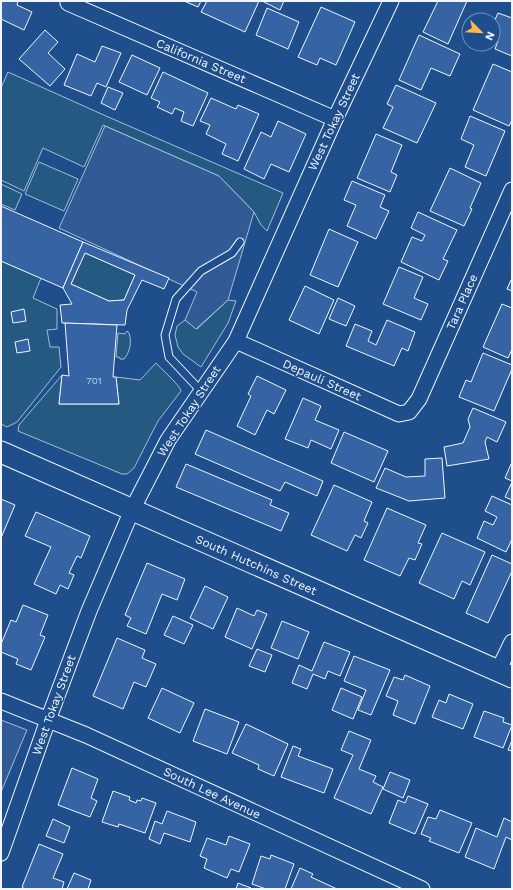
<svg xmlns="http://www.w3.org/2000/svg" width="513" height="890" font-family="'Work Sans',sans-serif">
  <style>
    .green { fill: #245a82; stroke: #a8bbd7 }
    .parking { fill: #305b95; stroke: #a8bbd7 }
    .building { fill: #3563a3; stroke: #f2f6ff; fill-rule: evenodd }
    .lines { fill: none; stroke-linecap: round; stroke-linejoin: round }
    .lane-casing { stroke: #f2f6ff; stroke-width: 9 }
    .street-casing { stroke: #f2f6ff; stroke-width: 17 }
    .secondary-casing { stroke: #f2f6ff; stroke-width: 23 }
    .lane { stroke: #1f4e8c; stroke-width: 7 }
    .street { stroke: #1f4e8c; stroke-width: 15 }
    .secondary { stroke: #1f4e8c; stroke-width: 21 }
    .labels { text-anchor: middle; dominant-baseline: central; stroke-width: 3; stroke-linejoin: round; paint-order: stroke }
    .number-label { font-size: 10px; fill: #c3d1e8 }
    .street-label { font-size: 12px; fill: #f2f6ff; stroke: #1f4e8c }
  </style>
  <rect width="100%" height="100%" fill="#1f4e8c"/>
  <!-- green -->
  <g class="green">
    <path d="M8,72L106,116L283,193L267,231L261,225L254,212L219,176L103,125L84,167L43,148L24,191L1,180V88Z"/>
    <path d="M39,162L78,179L64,211L25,194Z"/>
    <path d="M1,184L22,194L15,210L1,204Z"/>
    <path d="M85,253L135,275L124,300L109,301L71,284Z"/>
    <path d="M1,261L41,278L33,298L57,309V329L47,330L50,347H59L61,367L17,422L7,427L1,424Z"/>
    <path d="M228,300L236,301L228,323L201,367L183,354L178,347L175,335L177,326L185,320L197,329Z"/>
    <path d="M127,331L129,333C132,342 130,352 124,359H120L119,357H116L118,333L125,334Z"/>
    <path d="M156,363C162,370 179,384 181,391L158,421L134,468L127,474H122L18,431L19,425L62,375L59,404H119L116,377L140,380Z"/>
  </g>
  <!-- parking -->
  <g class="parking">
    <path d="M105,126L219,176L254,212L228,300L196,329L185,320L197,292L59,228Z"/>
    <path d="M1,720L27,730L1,792Z"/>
  </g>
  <!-- building -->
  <g class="building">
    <path d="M1,1H18L17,5L32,12L24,30L1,19Z"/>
    <path d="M184,1H201L198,7Z"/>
    <path d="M207,1H259L245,32L201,12Z"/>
    <path d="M262,1H284L280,10Z"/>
    <path d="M438,1H467L448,44L423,32Z"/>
    <path d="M321,7L355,22L336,65L320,58L317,65L298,57Z"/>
    <path d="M267,8L299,22L288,49L256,35Z"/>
    <path d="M498,13L512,18V56L495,49L498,41L493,38V24Z"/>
    <path d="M45,30L58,42L48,53L65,69L50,86L19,59Z"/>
    <path d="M419,35L460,54L450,76L431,68L421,90L399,80Z"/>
    <path d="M102,46L121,53L106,87L97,83L91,96L64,85L77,54L95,62Z"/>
    <path d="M132,55L160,68L147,95L119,82Z"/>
    <path d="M493,64L512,72V120L509,126L473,110Z"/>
    <path d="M163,72L208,93L193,126L181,121L184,112L175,108L172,114L157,107L160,102L151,98Z"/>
    <path d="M396,85L436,103L417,143L383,128L393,107L387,104Z"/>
    <path d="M108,87L123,93L115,110L101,103Z"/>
    <path d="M211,98L236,109L238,105L259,114L238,161L222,154L226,144L206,134L210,125L200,121Z"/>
    <path d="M470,116L505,131L486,176L465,167L474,145L461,139Z"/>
    <path d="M278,121L306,134L289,172L271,164L264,179L244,169L261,132L271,137Z"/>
    <path d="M376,134L402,145L391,172L397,175L390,192L357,178Z"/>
    <path d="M450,168L481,183L470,208L472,209L464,226L430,211Z"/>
    <path d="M352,181L385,195L380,207L389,211L376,239L347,226L356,205L344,200Z"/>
    <path d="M1,206L83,242L63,288L1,261Z"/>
    <path d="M418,212L457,230L443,259L448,261L439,280L401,262L412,237L422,241L425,235L411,228Z"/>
    <path d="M329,229L358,242L338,287L310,275Z"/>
    <path d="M83,242L169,278L164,289L142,280L127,310L125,325L62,323L60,305L72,304L63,288ZM85,253L135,275L124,300L109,301L71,284Z"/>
    <path d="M399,267L423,277L414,298L428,304L421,320L383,304Z"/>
    <path d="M511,280L512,281V291L507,289Z"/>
    <path d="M305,286L334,300L319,334L289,320Z"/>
    <path d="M338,298L355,306L346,326L329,319Z"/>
    <path d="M502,304L512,308V349L508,358L483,347Z"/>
    <path d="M24,309L26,321L13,323L11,312Z"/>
    <path d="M387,320L415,332L408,351L402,348L394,366L346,346L355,324L372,331L368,341L376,345Z"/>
    <path d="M65,323L117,325L113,377H116L119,404H59L62,375L69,376Z"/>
    <path d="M28,339L30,351L17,353L15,342Z"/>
    <path d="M483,353L512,365V369L494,411L459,397L466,380L471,382Z"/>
    <path d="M257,376L286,390L274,414L267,410L255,435L237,426L251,396L248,394Z"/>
    <path d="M303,398L321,406L315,420L339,430L331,449L311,440L308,448L285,439Z"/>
    <path d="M473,408L506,422L497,442L487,437L485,442L489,459L447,466L444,447L463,443L470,427L468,419Z"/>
    <path d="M206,430L323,481L317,496L285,482L280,491L195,454Z"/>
    <path d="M344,432L388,451L374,482L331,463Z"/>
    <path d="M442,458L445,498L409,501L376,488L385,468L406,477L425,476V459Z"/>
    <path d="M186,464L272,500L270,505L289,513L281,531L176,487Z"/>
    <path d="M511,464H512V481L505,478Z"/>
    <path d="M512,482V500L505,497Z"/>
    <path d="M334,485L372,502L364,521L368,523L361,538L355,535L347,551L311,535Z"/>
    <path d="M492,496L512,505V539L506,552L477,538L484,521L493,525L497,517L485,511Z"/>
    <path d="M1,499L15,505L1,538Z"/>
    <path d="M387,508L426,525L418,543L422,544L415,560L409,558L400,576L364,560Z"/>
    <path d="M36,512L90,536L81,558L77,556L69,573L74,575L68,589L60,585L56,594L34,584L51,547L25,536Z"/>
    <path d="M442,533L485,552L470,585L462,581L454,599L419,583Z"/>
    <path d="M492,555L512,564V571L488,623L466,613Z"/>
    <path d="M147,563L185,579L177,600L162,594L146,634L127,626L131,618L125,615Z"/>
    <path d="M205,586L228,597L213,629L190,618Z"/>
    <path d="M23,605L48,615L40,635L45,637L31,670L16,664L18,659L1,652V644L11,620L16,622Z"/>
    <path d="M237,608L254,616L257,610L267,614L252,649L225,637Z"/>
    <path d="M173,616L193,625L184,644L164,635Z"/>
    <path d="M282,621L309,632L298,659L271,648Z"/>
    <path d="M117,638L145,650L142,658L156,664L146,687L134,682L123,709L93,696Z"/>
    <path d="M324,642L350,652L340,676L328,671L325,679L313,674L307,689L292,683L299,665L312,671Z"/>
    <path d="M257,649L272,655L265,672L249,666Z"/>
    <path d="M354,656L390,670L371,715L358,710L366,690L344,681Z"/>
    <path d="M405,675L430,686L415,724L393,715L398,701L386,696L394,677L403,680Z"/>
    <path d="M162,688L194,703L180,733L148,718Z"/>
    <path d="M341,688L362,697L353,719L332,710Z"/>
    <path d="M449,694L473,704L463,729L432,717L439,700L446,703Z"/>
    <path d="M205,709L239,722L227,754L193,741Z"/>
    <path d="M484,711L504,718L503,722L512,725L503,748L474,737Z"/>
    <path d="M246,724L288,744L274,776L258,769L259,765L232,753Z"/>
    <path d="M349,731L371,740L359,769L376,776L373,782L383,787L371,814L334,798L353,755L341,750Z"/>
    <path d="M512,740V751L508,750Z"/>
    <path d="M293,746L301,749L298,756L333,769L324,793L281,777Z"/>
    <path d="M72,768L98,779L91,798L97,801L90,817L58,805Z"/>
    <path d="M390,772L410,780L403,798L383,789Z"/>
    <path d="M113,791L130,797L129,800L136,803L137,800L141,801L142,798L156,803L145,833L119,824L118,827L102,822Z"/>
    <path d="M408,796L428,804L415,834L389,823L398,800L405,803Z"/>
    <path d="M440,810L472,823L459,853L429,841L431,838L421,834L428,817L436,819Z"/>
    <path d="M167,811L196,822L190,842L164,833L160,844L149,839L155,821L162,824Z"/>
    <path d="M504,818L512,822V840L506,837L494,869L465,857L476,828L497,837Z"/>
    <path d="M53,819L70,827L64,843L46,836Z"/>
    <path d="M229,836L250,844L239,872L231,869L227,878L204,868L207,859L200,856L207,838L226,845Z"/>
    <path d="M39,844L63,854L53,878L64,882L62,889H25L22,887Z"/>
    <path d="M271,855L294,864L285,889H266L252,884L261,856L270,859Z"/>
    <path d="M300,868L313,874L311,877L337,889H291Z"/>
    <path d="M74,873L91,880L88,889H67Z"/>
    <path d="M238,883L251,888V889H236Z"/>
  </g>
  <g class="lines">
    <defs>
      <path id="lane" d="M201,391L169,357L165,335L176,299L201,271L232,253L240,242"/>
      <g id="street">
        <path d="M68,3L335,119"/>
        <path d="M236,341L399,414L409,412L419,399L512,190"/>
        <path d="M498,671L512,642"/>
        <path d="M1,701L86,735L422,889"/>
        <path d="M1,853L48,720L89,611L132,510L168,440L236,341L335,119L391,1"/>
      </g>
      <path id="secondary" d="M1,452L512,677"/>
    </defs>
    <!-- lane casing -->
    <use href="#lane" class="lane-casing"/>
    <!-- street casing -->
    <use href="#street" class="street-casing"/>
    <!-- secondary casing -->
    <use href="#secondary" class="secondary-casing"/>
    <!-- lane -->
    <use href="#lane" class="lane"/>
    <!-- street -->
    <use href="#street" class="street"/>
    <!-- secondary -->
    <use href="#secondary" class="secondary"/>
  </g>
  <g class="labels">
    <!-- number labels -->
    <g class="number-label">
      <text x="94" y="380">701</text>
    </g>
    <!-- street labels -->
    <g class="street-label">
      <text transform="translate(201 61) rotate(23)">California Street</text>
      <text transform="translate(334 122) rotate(-65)">West Tokay Street</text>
      <text transform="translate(462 302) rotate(-66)">Tara Place</text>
      <text transform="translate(322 380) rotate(24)">Depauli Street</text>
      <text transform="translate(189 411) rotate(-57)">West Tokay Street</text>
      <text transform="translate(256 565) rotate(24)">South Hutchins Street</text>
      <text transform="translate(54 705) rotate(-70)">West Tokay Street</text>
      <text transform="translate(212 793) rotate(25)">South Lee Avenue</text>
    </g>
  </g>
  <!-- border -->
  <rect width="513" height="890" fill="none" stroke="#f2f6ff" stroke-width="4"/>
  <!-- north arrow -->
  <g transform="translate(481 32) rotate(114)"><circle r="19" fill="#1f4e8c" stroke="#7391ba"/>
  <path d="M0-3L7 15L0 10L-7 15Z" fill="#ffb74d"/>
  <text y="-6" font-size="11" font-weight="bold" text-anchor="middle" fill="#f2f6ff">N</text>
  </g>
</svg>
